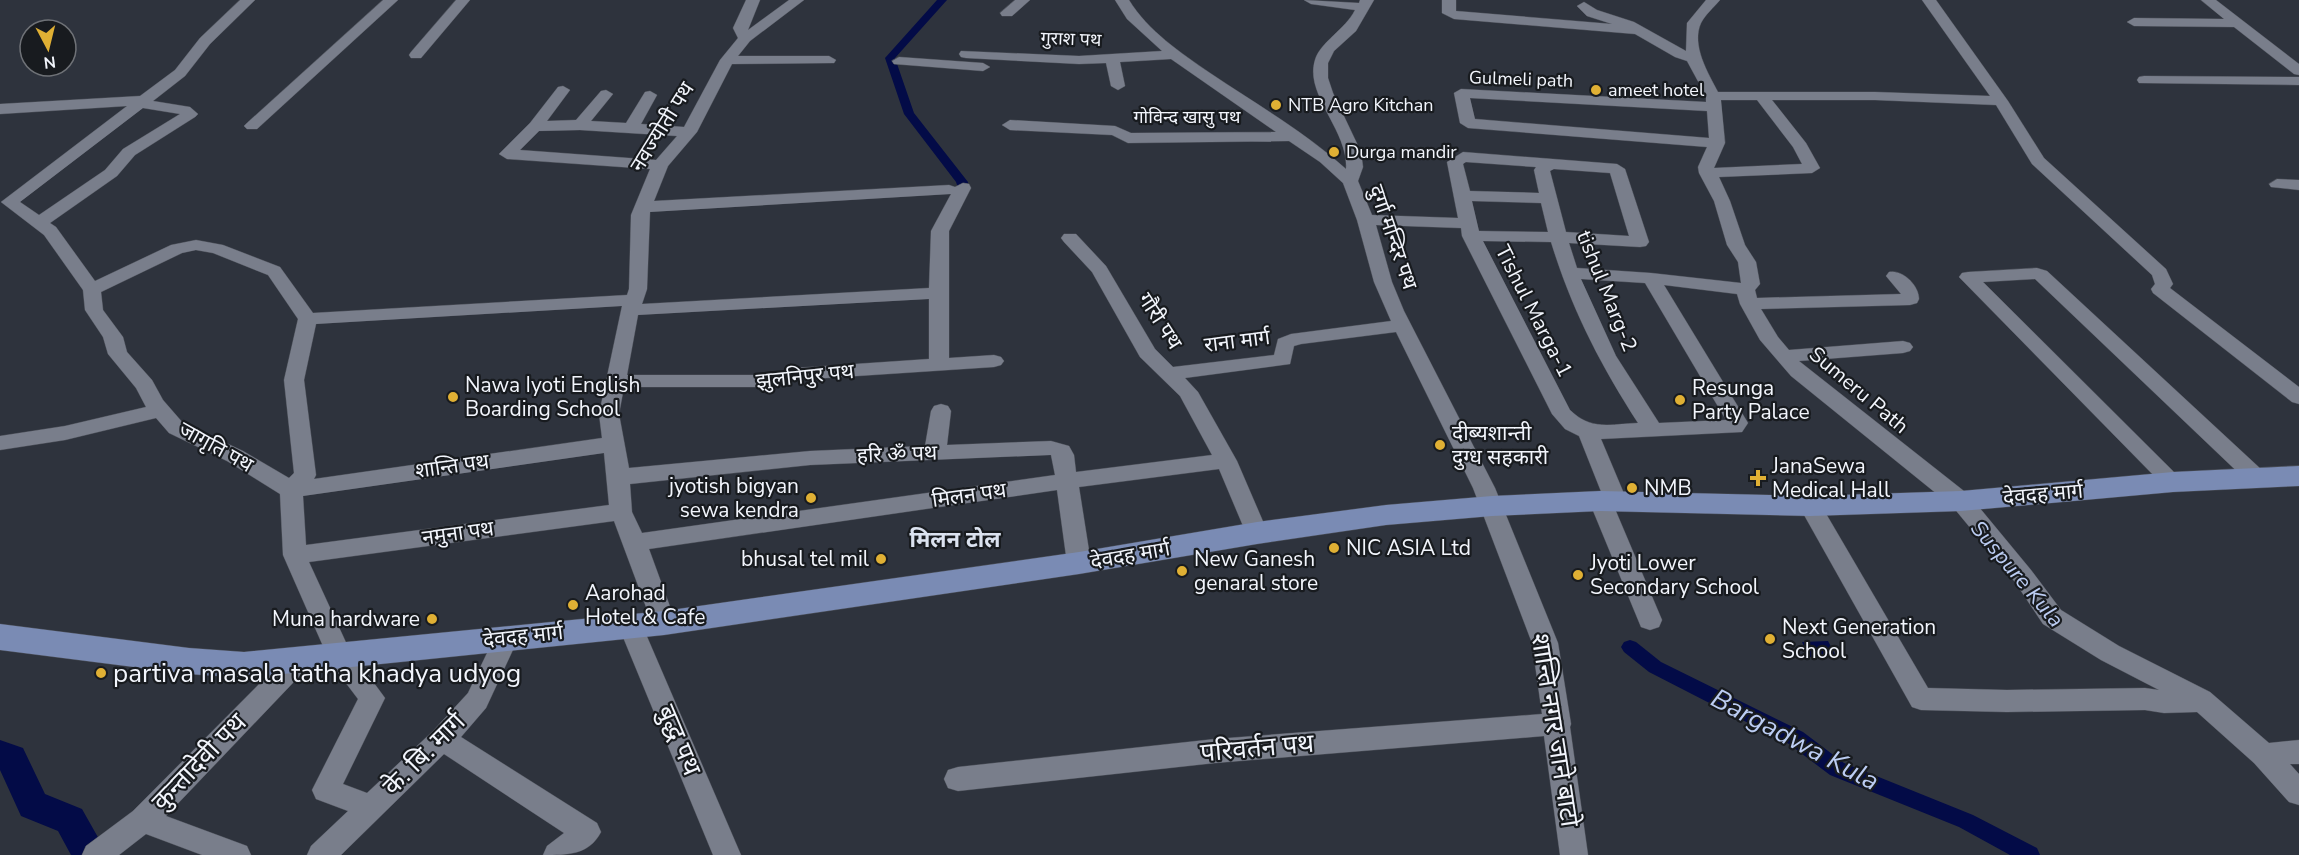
<svg xmlns="http://www.w3.org/2000/svg" width="2299" height="855" font-family="'Nunito Sans','Noto Sans Devanagari',sans-serif">
  <style>
    .water { fill: #030b47 }
    .lines { fill: none; stroke-linecap: round; stroke-linejoin: round }
    .canal { fill: #030b47; fill-rule: evenodd }
    .river { fill: #030b47; fill-rule: evenodd }
    .minor-casing { stroke: #4b4f58; stroke-width: 1 }
    .major-casing { stroke: #4b4f58; stroke-width: 1 }
    .minor { fill: #797e8b; fill-rule: evenodd }
    .major { fill: #7a8bb4; fill-rule: evenodd }
    .poi-dot { fill: #e0b034; stroke: #181b1f; stroke-width: 2 }
    .labels { text-anchor: middle; dominant-baseline: central; stroke-width: 4.5; stroke-linejoin: round; paint-order: stroke }
    .far-street-label { font-size: 18px; fill: #f2f5fc; stroke: #181b1f }
    .far-poi-label { font-size: 18px; fill: #f2f5fc; stroke: #181b1f; text-anchor: start }
    .street-label { font-size: 21px; fill: #f2f5fc; stroke: #181b1f }
    .poi-label { font-size: 21px; fill: #f2f5fc; stroke: #181b1f; text-anchor: start }
    .neighbourhood-label { font-size: 22px; font-weight: bold; fill: #dbe2ef; stroke: #181b1f }
    .water-label { font-size: 22px; font-style: italic; fill: #bccdf3; stroke: #181b1f }
    .near-poi-label { font-size: 26px; fill: #f2f5fc; stroke: #181b1f; text-anchor: start }
    .near-street-label { font-size: 26px; fill: #f2f5fc; stroke: #181b1f }
    .near-water-label { font-size: 27px; font-style: italic; fill: #bccdf3; stroke: #181b1f }
  </style>
  <rect width="100%" height="100%" fill="#2e333d"/>
  <!-- water -->
  <path class="water" d="M1828,641L1836,656L1809,657L1802,642Z"/>
  <g class="lines">
    <!-- canal -->
    <g class="canal">
      <path d="M937,0H947L895,58L914,113L968,182L969,188L963,192L959,191L956,182L904,114L885,58Z"/>
      <path d="M1630,640L1636,642L1661,662L1803,732L1844,763L1973,815L2037,848L2040,855H2010L1959,827L1830,775L1789,744L1649,672L1624,652L1621,647L1624,642Z"/>
    </g>
    <!-- river -->
    <path class="river" d="M0,740L23,748L45,794L82,809L108,855H71L58,831L21,816L0,770Z"/>
    <defs>
      <g id="minor">
        <path d="M240,0H255L210,44L185,76L153,101L190,107L198,114L195,117L135,155L117,176L50,223L56,227L95,281L171,245L196,240L223,245L280,267L313,313L627,295L629,289L631,215L650,169L507,159L499,154L530,123L558,87L563,86L570,90L547,121L576,120L601,91L606,90L613,94L591,121L626,123L645,92L650,91L657,95L641,124L684,127L720,60L738,38L733,28L746,0H760L748,30L789,0H804L750,41L738,56H829L836,60L834,63L732,64L697,132L668,166L654,201L949,185L955,187L963,183L969,184L971,188L949,231V358L994,355L1001,357L1004,361L1001,365L994,367L796,380L765,387H624L619,414L629,468L810,451L925,446L931,411L934,406L941,404L948,406L951,411L947,445L1051,441L1069,446L1074,455L1076,472L1212,455L1180,396L1140,357L1092,272L1064,242L1061,238L1064,234H1076L1106,266L1155,349L1173,367L1274,355L1278,339L1291,334L1391,321L1374,282L1357,220L1343,183L1320,162L1289,141L1128,143L1112,135L1010,130L1002,125L1010,120L1115,126L1131,133L1276,132L1171,59L1120,62L1125,86L1118,90L1111,86L1106,63L1079,64L966,58L961,57L959,54L961,51L1079,56L1162,51L1127,19L1115,0H1129C1148,31 1181,53 1210,73C1256,104 1305,132 1346,169C1349,131 1304,95 1315,60C1320,42 1345,30 1355,10L1311,4L1304,0L1359,3L1360,0H1374L1356,31L1334,51L1328,63V78L1333,93L1361,152L1363,167L1358,181L1372,215L1458,218L1447,162L1463,152L1617,164L1625,169L1649,242L1646,246L1640,247L1569,243L1577,268L1651,273L1741,283L1738,262L1727,245L1714,201L1699,173L1698,167L1707,147L1468,128L1460,123L1454,93L1461,89L1706,102V96L1687,61L1675,57L1635,34L1454,19L1442,13V0H1456V11L1612,24L1587,16L1577,6L1584,2L1597,10L1634,22L1686,51L1687,23L1706,0H1720C1714,7 1705,15 1701,23C1691,45 1708,73 1718,92H1875L1990,96L1922,0H1936L2008,101L2044,158L2166,269L2173,284L2170,288L2299,387V404L2292,402L2153,293L2151,289L2155,284L2152,275L2032,164L1996,105L1875,100H1772L1806,143L1820,168L1812,173L1719,177L1730,201L1745,245L1756,262L1760,284L1755,290L1757,298L1901,294L1886,276L1889,272C1902,269 1919,285 1919,299L1917,303L1910,305L1761,309L1778,337L1789,350L1903,341L1910,343L1913,347L1910,351L1903,353L1799,361L1969,495L2031,570L2061,610L2119,646L2210,692L2269,743L2299,740V764H2290L2299,774V805L2289,802L2254,763L2197,712L2164,713L2145,710L2007,712L1921,710L1912,707L1799,506L1802,500L1810,498L1818,500L1928,688L2007,690L2145,688L2159,690L2101,660L2043,624L2015,582L1953,507L1791,376L1760,340L1740,304L1737,294L1664,285L1748,423L1742,432L1601,439L1625,496L1622,507L1615,509L1662,620L1659,627L1650,630L1641,627L1589,501L1592,495L1602,494L1579,436L1565,429L1552,414L1462,236L1461,228L1376,225L1392,282L1404,311L1495,488L1558,643L1571,724L1570,727L1588,855H1560L1544,736L1215,763L958,791L948,788L944,779L948,770L958,767L1215,739L1542,714L1532,643L1473,488L1396,332L1301,344L1294,346L1290,364L1185,378L1198,392L1237,461L1268,533L1265,539L1257,541L1249,539L1246,533L1219,469L1079,487L1091,563L1087,569L1079,572L1071,569L1067,563L1057,490L649,549L676,623L673,630L664,633L655,630L652,623L614,521L309,562L349,649L385,698L343,784L367,793L433,731L468,693L497,632L506,629L515,632L518,639L486,708L461,737L597,823L601,832C589,855 568,855 543,855L547,846L564,833L444,754L341,855H307L311,846L348,811L316,799L312,790L358,699L330,662L283,555L280,494L227,461L169,433L156,418L65,440L0,450V436L65,426L146,407L136,388L108,354L103,337L85,310L83,290L44,235L1,202L127,106L0,114V104L140,96L175,70L200,38ZM1470,98L1707,111L1709,138L1475,119ZM1721,100H1757L1793,147L1802,164L1714,168L1725,143ZM143,108L180,114L123,149L105,170L39,215L20,202ZM580,130L677,136L656,160L520,150L539,131ZM1466,162L1536,167L1534,170L1539,193L1470,191L1463,164ZM1554,169L1610,173L1629,236L1566,232L1550,171ZM951,194L931,231L929,288L642,304L647,289L650,212ZM1472,201L1541,203L1548,232L1479,231ZM1483,241L1551,242C1572,310 1600,364 1638,423C1611,424 1591,431 1570,410ZM196,250L213,253L268,275L298,319L284,380L294,473L289,478L243,451L183,423L163,400L152,380L127,352L123,337L103,310L101,292L182,253ZM1581,279L1645,283L1726,420L1659,423L1616,356ZM929,299V359L796,368L765,375H627L638,315ZM622,306L599,414L602,438L314,479L316,475L304,380L316,324ZM604,453L609,505L306,545L303,496ZM1051,455L1055,475L642,533L632,512L630,484L810,465Z"/>
        <path d="M383,0H398L257,129H247L244,126L247,123Z"/>
        <path d="M456,0H470L421,58H411L409,55L411,52Z"/>
        <path d="M1015,0H1030L1012,16H1002L1000,13Z"/>
        <path d="M2201,0H2216L2299,64V75L2294,74L2234,27L2134,26L2127,22L2134,18L2224,19Z"/>
        <path d="M899,57L983,63L990,67L983,71L894,64L892,61Z"/>
        <path d="M2144,76L2299,77V85L2139,83L2137,80L2139,77Z"/>
        <path d="M2277,179L2299,180V190L2271,187L2269,184Z"/>
        <path d="M2037,268L2047,271L2263,471L2266,476L2263,481L2255,484L2247,481L2035,279L1983,282L2184,482L2181,487L2173,490L2165,487L1959,277L1962,273L1968,272Z"/>
        <path d="M630,615L639,618L642,625L741,855H713L618,625L621,618Z"/>
        <path d="M300,649L309,652L313,659L309,666L166,816L247,846L251,855H202L146,834L119,855H82L86,846L133,811L291,652Z"/>
      </g>
      <path id="major" d="M2299,466V486L2173,492L1961,511L1810,516L1600,511L1492,516L1386,525L1257,544L1079,574L664,635L244,678L189,674L0,650V624L189,648L244,652L664,611L1079,552L1257,522L1386,505L1492,496L1600,491L1810,496L1961,491L2173,472Z"/>
    </defs>
    <!-- minor casing -->
    <use href="#minor" class="minor-casing"/>
    <!-- major casing -->
    <use href="#major" class="major-casing"/>
    <!-- minor -->
    <use href="#minor" class="minor"/>
    <!-- major -->
    <use href="#major" class="major"/>
  </g>
  <!-- markers -->
  <g class="poi-dot">
    <circle cx="1596" cy="90" r="6"/>
    <circle cx="1276" cy="105" r="6"/>
    <circle cx="1334" cy="152" r="6"/>
    <circle cx="453" cy="397" r="6"/>
    <circle cx="1680" cy="400" r="6"/>
    <circle cx="1440" cy="445" r="6"/>
    <path d="M1755 469h6v6h6v6h-6v6h-6v-6h-6v-6h6z"/>
    <circle cx="1632" cy="488" r="6"/>
    <circle cx="811" cy="498" r="6"/>
    <circle cx="1334" cy="548" r="6"/>
    <circle cx="881" cy="559" r="6"/>
    <circle cx="1182" cy="571" r="6"/>
    <circle cx="1578" cy="575" r="6"/>
    <circle cx="573" cy="605" r="6"/>
    <circle cx="432" cy="619" r="6"/>
    <circle cx="1770" cy="639" r="6"/>
    <circle cx="101" cy="673" r="6"/>
  </g>
  <g class="labels">
    <!-- far-street labels -->
    <g class="far-street-label">
      <text transform="translate(1071 39) rotate(2)">गुराश पथ</text>
      <text transform="translate(1521 79) rotate(2)">Gulmeli path</text>
      <text x="1187" y="117">गोविन्द खासु पथ</text>
    </g>
    <!-- far-poi labels -->
    <g class="far-poi-label">
      <text x="1608" y="90">ameet hotel</text>
      <text x="1288" y="105">NTB Agro Kitchan</text>
      <text x="1346" y="152">Durga mandir</text>
    </g>
    <!-- street labels -->
    <g class="street-label">
      <text transform="translate(662 127) rotate(-58)">नवज्योती पथ</text>
      <text transform="translate(1393 237) rotate(71)">दुर्गा मन्दिर पथ</text>
      <text transform="translate(1607 291) rotate(68)">tishul Marg-2</text>
      <text transform="translate(1534 311) rotate(63)">Tishul Marga-1</text>
      <text transform="translate(1160 321) rotate(57)">गौरी पथ</text>
      <text transform="translate(1237 341) rotate(-7)">राना मार्ग</text>
      <text transform="translate(805 376) rotate(-6)">झुलनिपुर पथ</text>
      <text transform="translate(1859 390) rotate(40)">Sumeru Path</text>
      <text transform="translate(216 447) rotate(29)">जागृति पथ</text>
      <text transform="translate(897 454) rotate(-2)">हरि ॐ पथ</text>
      <text transform="translate(452 466) rotate(-8)">शान्ति पथ</text>
      <text transform="translate(2043 494) rotate(-5)">देवदह मार्ग</text>
      <text transform="translate(969 495) rotate(-8)">मिलन पथ</text>
      <text transform="translate(458 533) rotate(-8)">नमुना पथ</text>
      <text transform="translate(1130 555) rotate(-10)">देवदह मार्ग</text>
      <text transform="translate(523 636) rotate(-6)">देवदह मार्ग</text>
    </g>
    <!-- poi labels -->
    <g class="poi-label">
      <text x="465" y="385">Nawa Iyoti English<tspan x="465" dy="24">Boarding School</tspan></text>
      <text x="1692" y="388">Resunga<tspan x="1692" dy="24">Party Palace</tspan></text>
      <text x="1452" y="433">दीब्यशान्ती<tspan x="1452" dy="24">दुग्ध सहकारी</tspan></text>
      <text x="1772" y="466">JanaSewa<tspan x="1772" dy="24">Medical Hall</tspan></text>
      <text x="799" y="486" text-anchor="end">jyotish bigyan<tspan x="799" dy="24">sewa kendra</tspan></text>
      <text x="1644" y="488">NMB</text>
      <text x="1346" y="548">NIC ASIA Ltd</text>
      <text x="869" y="559" text-anchor="end">bhusal tel mil</text>
      <text x="1194" y="559">New Ganesh<tspan x="1194" dy="24">genaral store</tspan></text>
      <text x="1590" y="563">Jyoti Lower<tspan x="1590" dy="24">Secondary School</tspan></text>
      <text x="585" y="593">Aarohad<tspan x="585" dy="24">Hotel &amp; Cafe</tspan></text>
      <text x="420" y="619" text-anchor="end">Muna hardware</text>
      <text x="1782" y="627">Next Generation<tspan x="1782" dy="24">School</tspan></text>
    </g>
    <!-- neighbourhood labels -->
    <g class="neighbourhood-label">
      <text x="955" y="540">मिलन टोल</text>
    </g>
    <!-- water labels -->
    <g class="water-label">
      <text transform="translate(2017 574) rotate(50)">Suspure Kula</text>
    </g>
    <!-- near-poi labels -->
    <g class="near-poi-label">
      <text x="113" y="673">partiva masala tatha khadya udyog</text>
    </g>
    <!-- near-street labels -->
    <g class="near-street-label">
      <text transform="translate(1555 730) rotate(81)">शान्ति नगर जाने बाटो</text>
      <text transform="translate(679 740) rotate(67)">बुद्ध पथ</text>
      <text transform="translate(1257 748) rotate(-5)">परिवर्तन पथ</text>
      <text transform="translate(424 754) rotate(-45)">के. बि. मार्ग</text>
      <text transform="translate(199 762) rotate(-46)">कुन्तादेवी पथ</text>
    </g>
    <!-- near-water labels -->
    <g class="near-water-label">
      <text transform="translate(1795 740) rotate(28)">Bargadwa Kula</text>
    </g>
  </g>
  <!-- north arrow -->
  <g transform="translate(48 48) rotate(173)"><circle r="28" fill="#181b1f" stroke="#6f7277" stroke-width="1.5"/>
  <path d="M0-4.5L10 22L0 15L-10 22Z" fill="#e0b034"/>
  <text y="-9" font-size="16" font-weight="bold" text-anchor="middle" fill="#f2f5fc">N</text>
  </g>
</svg>
